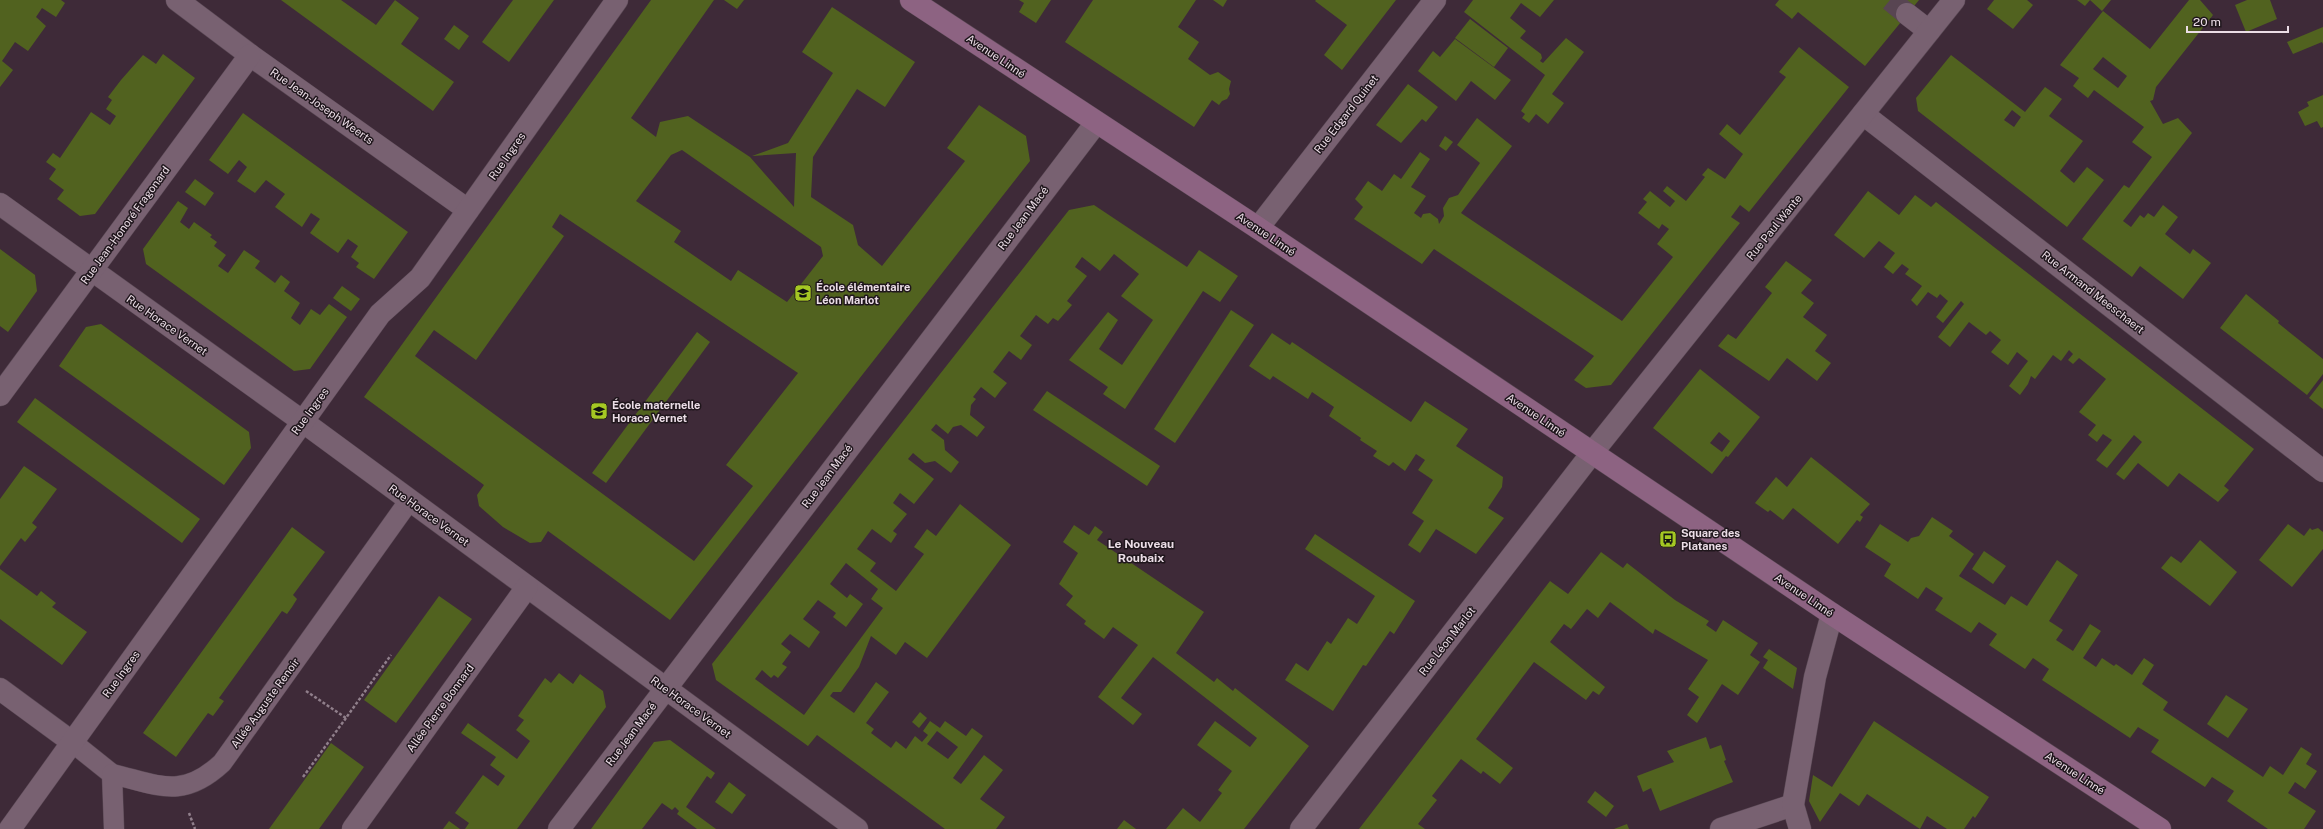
<svg xmlns="http://www.w3.org/2000/svg" width="2323" height="829" font-family="'Public Sans',sans-serif">
  <style>
    .building { fill: #51621f; fill-rule: evenodd }
    .lines { fill: none; stroke-linecap: round; stroke-linejoin: round }
    .street-tunnel { stroke: #584552; stroke-width: 22; stroke-dasharray: 22 11; stroke-linecap: butt }
    .lane-casing { stroke: #584753; stroke-width: 21 }
    .street-casing { stroke: #584753; stroke-width: 23 }
    .secondary-casing { stroke: #584753; stroke-width: 23 }
    .path { stroke: #907f8b; stroke-width: 2.5; stroke-dasharray: 3 2; stroke-linecap: butt }
    .lane { stroke: #786171; stroke-width: 20 }
    .street { stroke: #786171; stroke-width: 22 }
    .secondary { stroke: #8d6382; stroke-width: 22 }
    .labels { text-anchor: middle; dominant-baseline: central; stroke-width: 3; stroke-linejoin: round; paint-order: stroke }
    .street-label { font-size: 11px; fill: #ebdde6; stroke: #1f161c }
    .poi-label { font-size: 11px; font-weight: bold; fill: #ebdde6; stroke: #1f161c; text-anchor: start }
    .neighbourhood-label { font-size: 12px; font-weight: bold; fill: #ebdde6; stroke: #1f161c }
  </style>
  <rect width="100%" height="100%" fill="#3e2a38"/>
  <!-- building -->
  <g class="building">
    <path d="M0,0H61L65,3L56,17L42,8L36,17L46,26L28,51L15,42L2,61L13,70L0,87Z"/>
    <path d="M281,0H341L376,25L395,0L419,18L401,44L454,82L433,111Z"/>
    <path d="M513,0H554L509,62L482,42Z"/>
    <path d="M651,0H714L631,118L656,137L660,122L688,116L750,157L794,207L796,153L752,156L788,143L833,73L802,52L832,7L915,62L885,107L857,89L813,157L811,197L853,225L858,245L882,266L965,161L947,148L979,105L1026,136L1030,161L670,620L548,531L541,542L530,543L503,527L479,506L477,495L484,485L364,397ZM682,150L821,247L823,256L787,302L738,270L731,281L674,242L681,231L636,201L671,155ZM560,214L798,373L726,465L753,486L694,561L415,356L434,330L476,360L564,236L552,227Z"/>
    <path d="M724,0H744L737,9Z"/>
    <path d="M1019,0H1051L1036,23L1019,12L1024,3Z"/>
    <path d="M1093,0H1196L1178,27L1199,42L1188,59L1210,75L1218,72L1231,81L1229,89L1230,94L1227,99L1222,101L1219,105L1212,100L1194,127L1065,42Z"/>
    <path d="M1213,0H1227L1223,7Z"/>
    <path d="M1316,0H1396L1342,70L1324,55L1347,25L1315,1Z"/>
    <path d="M1473,0H1554L1540,17L1521,3L1510,18L1526,31L1520,38L1541,54L1542,58L1540,61L1543,63L1566,38L1584,52L1552,94L1564,103L1548,124L1536,114L1529,123L1522,118L1525,114L1521,111L1545,75L1464,12Z"/>
    <path d="M1779,0H1919L1865,66L1798,12L1792,19L1775,5Z"/>
    <path d="M1994,0H2027L2033,5L2013,29L1987,9Z"/>
    <path d="M2077,0H2111L2102,11L2090,0L2085,6Z"/>
    <path d="M2189,0H2200L2213,15L2156,87L2153,100L2150,101L2163,124L2178,118L2192,133L2123,221L2131,227L2140,215L2144,218L2148,213L2154,217L2163,205L2178,217L2165,234L2190,254L2193,249L2211,263L2183,299L2140,266L2132,277L2082,239L2124,185L2129,188L2152,157L2132,142L2144,127L2094,90L2088,98L2073,86L2079,78L2060,65L2103,11L2150,49ZM2103,57L2127,76L2118,88L2093,69Z"/>
    <path d="M2247,0H2270L2277,19L2246,32L2235,5Z"/>
    <path d="M1470,19L1508,48L1494,67L1455,38Z"/>
    <path d="M454,25L469,36L459,50L444,39Z"/>
    <path d="M2323,27V44L2322,42L2293,54L2287,42Z"/>
    <path d="M1455,39L1511,80L1495,100L1471,81L1456,101L1418,71L1433,51L1440,57Z"/>
    <path d="M1799,47L1849,87L1749,212L1740,205L1731,217L1740,223L1611,385L1586,388L1574,380L1594,356L1434,249L1422,264L1354,219L1363,207L1355,199L1368,181L1382,191L1394,174L1401,179L1420,152L1430,159L1411,187L1426,196L1414,213L1421,218L1423,214L1430,213L1438,219L1439,224L1444,216L1443,208L1449,198L1458,195L1480,163L1457,145L1477,118L1512,146L1461,213L1622,321L1673,257L1657,244L1669,229L1662,224L1659,229L1638,213L1647,202L1643,199L1650,191L1670,207L1675,201L1663,191L1667,186L1686,201L1705,177L1702,175L1708,168L1725,179L1743,154L1719,134L1727,124L1740,135L1786,77L1779,72Z"/>
    <path d="M163,54L195,78L95,214L80,216L57,199L64,190L49,179L56,169L46,162L53,153L60,158L91,112L110,125L116,116L106,109L112,100L108,97L121,80L143,55L156,64Z"/>
    <path d="M1951,55L2025,112L2045,87L2062,99L2049,116L2083,141L2060,171L2074,183L2087,167L2104,180L2067,227L1918,111L1916,98ZM2012,110L2021,117L2014,127L2004,120Z"/>
    <path d="M1408,84L1438,107L1426,122L1422,119L1401,143L1376,125Z"/>
    <path d="M2323,95V127L2321,128L2317,121L2305,126L2298,112L2309,106L2307,102Z"/>
    <path d="M243,113L408,232L374,279L356,267L359,263L351,257L358,246L348,239L338,253L310,233L320,219L311,213L302,227L275,207L285,194L266,180L255,193L237,181L247,167L239,160L228,174L209,160Z"/>
    <path d="M1445,136L1453,142L1446,151L1439,146Z"/>
    <path d="M195,179L214,193L205,206L185,192Z"/>
    <path d="M1868,191L1899,215L1915,195L1931,207L1936,202L2254,449L2224,486L2229,490L2218,502L2179,473L2168,487L2138,463L2124,480L2116,474L2142,442L2134,435L2107,468L2096,460L2112,440L2103,434L2097,442L2088,435L2096,425L2079,412L2106,379L2079,358L2073,364L2068,360L2073,354L2069,350L2061,361L2053,355L2035,379L2031,376L2028,384L2020,395L2009,386L2028,361L2017,352L2008,365L1991,352L2001,340L1990,331L1986,335L1969,322L1950,347L1938,337L1964,304L1961,301L1943,323L1936,317L1948,301L1940,294L1937,298L1928,292L1917,306L1911,300L1922,286L1905,274L1909,269L1902,264L1893,274L1884,267L1895,253L1879,241L1864,258L1834,235Z"/>
    <path d="M178,201L188,208L180,222L189,229L194,222L212,235L210,237L217,242L214,246L226,255L218,266L228,273L244,250L260,261L255,268L275,283L281,275L290,282L284,291L300,303L291,318L300,325L311,309L320,315L329,304L347,317L310,369L294,371L146,264L143,249Z"/>
    <path d="M1094,205L1187,267L1199,250L1238,276L1220,302L1203,291L1125,409L1103,394L1108,387L1069,360L1108,312L1118,320L1099,349L1122,365L1153,320L1121,296L1139,274L1114,254L1100,271L1082,257L1075,267L1087,276L1067,301L1072,305L1058,321L1053,318L1048,324L1036,315L1020,336L1032,345L1026,353L1021,360L1009,351L993,372L1007,383L1001,390L995,398L981,387L973,397L976,399L971,405L970,415L985,427L977,437L961,425L953,427L948,434L936,424L931,430L944,440L945,450L959,462L951,473L935,461L925,463L913,453L908,459L934,479L914,504L900,493L893,503L907,514L893,531L897,534L891,543L872,529L857,549L876,563L870,571L896,591L924,554L914,547L927,529L936,536L960,504L1011,545L927,658L905,642L896,655L871,636L859,667L841,692H833L830,696L854,713L876,682L889,692L866,723L874,729L871,733L891,748L896,741L906,749L915,736L922,742L928,735L923,731L930,721L940,728L945,721L966,736L972,728L983,736L953,778L961,784L984,755L1003,770L980,799L1005,817L996,829H945L817,735L808,746L716,680L712,664L1069,210ZM846,563L878,589L871,599L883,608L804,715L755,679L762,670L771,678L774,675L778,678L787,667L782,664L791,652L781,644L790,634L809,648L820,632L803,619L818,600L836,613L833,617L846,627L863,604L850,594L847,598L830,584ZM937,731L958,747L948,759L927,744Z"/>
    <path d="M0,249L35,275L37,291L8,332L0,326Z"/>
    <path d="M1786,261L1812,280L1801,293L1814,303L1803,317L1827,335L1815,351L1831,363L1817,381L1787,358L1769,381L1718,346L1728,334L1736,339L1772,293L1765,287Z"/>
    <path d="M342,286L360,299L351,311L333,298Z"/>
    <path d="M2246,294L2279,321L2278,323L2323,359V374L2307,395L2220,328Z"/>
    <path d="M1231,310L1254,325L1175,443L1154,429Z"/>
    <path d="M101,324L249,432L251,448L224,485L59,366L86,327Z"/>
    <path d="M697,332L710,342L606,483L592,473Z"/>
    <path d="M1272,333L1290,345L1292,342L1411,422L1425,401L1468,429L1456,446L1503,477L1502,487L1488,508L1504,518L1476,554L1436,529L1420,553L1408,545L1424,521L1412,513L1433,480L1418,470L1425,460L1416,454L1405,471L1393,462L1389,466L1373,456L1377,451L1360,440L1361,438L1329,416L1334,407L1312,392L1308,399L1273,376L1270,380L1249,366Z"/>
    <path d="M1700,369L1760,417L1728,457L1726,456L1712,474L1653,428ZM1719,432L1730,441L1722,452L1710,443Z"/>
    <path d="M2323,380V409L2309,398Z"/>
    <path d="M1047,391L1160,466L1147,486L1033,410Z"/>
    <path d="M35,398L200,519L182,543L17,422Z"/>
    <path d="M1811,457L1870,504L1860,515L1863,517L1860,522L1857,520L1838,544L1793,508L1783,520L1770,510L1768,512L1755,503L1776,477L1787,487Z"/>
    <path d="M24,466L57,489L32,523L37,527L25,542L21,538L0,566V499Z"/>
    <path d="M1932,517L1953,531L1949,536L1974,554L1959,576L2005,605L2011,596L2027,606L2057,560L2078,575L2049,621L2063,630L2056,640L2073,651L2090,624L2101,631L2083,658L2096,667L2102,658L2114,666L2116,664L2132,675L2144,658L2154,665L2142,684L2168,702L2163,710L2263,777L2270,766L2283,775L2301,747L2312,754L2306,764L2317,771L2305,789L2295,782L2288,793L2316,811L2304,829H2268L2227,801L2234,791L2212,777L2205,787L2151,752L2159,740L2138,727L2130,738L2042,680L2049,669L2033,658L2025,669L1989,645L1997,634L1979,622L1971,633L1935,610L1943,598L1926,587L1918,599L1884,576L1891,564L1865,547L1880,524L1908,542L1911,538L1919,536Z"/>
    <path d="M2288,524L2304,536L2310,528L2312,530L2318,528L2323,532V549L2292,587L2259,560Z"/>
    <path d="M1074,525L1089,535L1095,526L1103,532L1097,540L1204,612L1176,653L1214,682L1217,678L1233,691L1235,688L1309,746L1244,829H1166L1183,808L1200,822L1222,793L1218,790L1232,771L1197,745L1215,721L1250,747L1257,738L1153,657L1121,698L1142,714L1133,725L1098,697L1138,645L1113,627L1104,639L1084,624L1086,621L1066,605L1073,596L1059,584L1078,553L1063,542Z"/>
    <path d="M292,527L325,552L293,595L297,599L292,607L287,614L282,611L219,698L224,701L213,716L208,713L176,757L143,733Z"/>
    <path d="M1315,534L1415,601L1394,634L1390,631L1366,666L1363,665L1333,711L1285,680L1296,663L1308,671L1327,641L1331,644L1348,618L1357,624L1375,596L1305,549Z"/>
    <path d="M2200,540L2237,572L2210,606L2161,568L2171,556L2181,563Z"/>
    <path d="M1984,551L2006,566L1993,584L1972,569Z"/>
    <path d="M1601,552L1623,568L1627,563L1675,600L1709,621L1706,625L1716,632L1723,620L1758,643L1750,655L1760,662L1738,695L1722,684L1697,723L1687,715L1699,697L1688,689L1708,660L1655,629L1653,634L1610,602L1598,618L1587,609L1571,629L1564,624L1550,642L1605,687L1599,695L1593,691L1586,700L1534,662L1476,739L1513,768L1500,784L1483,771L1481,774L1461,759L1432,796L1437,800L1418,824L1425,829H1359L1550,581L1568,594Z"/>
    <path d="M0,569L37,596L41,591L56,603L52,607L87,632L62,665L0,619Z"/>
    <path d="M439,596L472,619L396,723L364,700Z"/>
    <path d="M1769,649L1797,668L1793,689L1763,668L1768,660L1763,657Z"/>
    <path d="M559,673L573,684L580,674L603,691L606,707L517,829H465L469,823L455,813L483,775L498,786L505,776L490,765L496,757L461,733L468,723L517,759L530,741L516,730L524,720L518,716L545,678L551,683Z"/>
    <path d="M2226,695L2248,709L2228,738L2207,724Z"/>
    <path d="M920,712L927,718L919,728L912,722Z"/>
    <path d="M1874,721L1989,797L1975,818L1973,816L1964,829H1947L1927,816L1920,829L1867,794L1859,806L1840,793L1820,822L1809,801L1813,775L1832,787Z"/>
    <path d="M1706,737L1710,749L1721,745L1726,760L1724,761L1733,782L1660,811L1651,788L1643,792L1637,776L1674,762L1667,751Z"/>
    <path d="M670,740L715,773L711,779L707,776L686,807L716,829H697L677,814L679,811L675,807L672,810L662,803L642,829H591L654,742Z"/>
    <path d="M331,743L364,767L319,829H269Z"/>
    <path d="M729,782L746,795L732,814L715,802Z"/>
    <path d="M1595,791L1614,806L1606,817L1587,802Z"/>
    <path d="M1124,820L1136,829H1117Z"/>
    <path d="M449,821L460,829H443Z"/>
    <path d="M1627,824L1629,829H1614Z"/>
  </g>
  <g class="lines">
    <!-- street-tunnel -->
    <path class="street-tunnel" d="M1890,0L1907,14"/>
    <defs>
      <g id="lane">
        <path d="M72,742L112,774"/>
        <path d="M114,829L112,774C159,785 182,800 222,763L409,501"/>
      </g>
      <g id="street">
        <path d="M177,0L250,55L468,210"/>
        <path d="M1907,14L1929,31"/>
        <path d="M1863,114L2323,471"/>
        <path d="M0,204L302,421L857,829"/>
        <path d="M1258,228L1435,0"/>
        <path d="M0,395L250,55"/>
        <path d="M0,689L72,742"/>
        <path d="M10,829L380,314L420,278L617,0"/>
        <path d="M353,829L527,587"/>
        <path d="M559,829L1096,123"/>
        <path d="M1301,829L1592,453L1954,0"/>
        <path d="M1721,829L1793,805"/>
        <path d="M1800,829L1793,805L1815,677L1832,614"/>
      </g>
      <path id="secondary" d="M911,0L1258,228L1832,614L2160,829"/>
    </defs>
    <!-- lane casing -->
    <use href="#lane" class="lane-casing"/>
    <!-- street casing -->
    <use href="#street" class="street-casing"/>
    <!-- secondary casing -->
    <use href="#secondary" class="secondary-casing"/>
    <!-- path -->
    <g class="path">
      <path d="M306,691L346,718L391,655"/>
      <path d="M303,777L346,718"/>
      <path d="M189,813L195,829"/>
    </g>
    <!-- lane -->
    <use href="#lane" class="lane"/>
    <!-- street -->
    <use href="#street" class="street"/>
    <!-- secondary -->
    <use href="#secondary" class="secondary"/>
  </g>
  <!-- icons -->
  <defs>
    <symbol id="school-square" viewBox="-11 -11 22 22"><rect x="-9" y="-9" width="18" height="18" rx="4" fill="#a5c823" stroke="#1f161c"/><path d="M0-5L7-2L0 1L-7-2ZM-4 1L0 2.5L4 1V4Q0 6-4 4Z" fill="#111"/></symbol>
    <symbol id="bus-square" viewBox="-11 -11 22 22"><rect x="-9" y="-9" width="18" height="18" rx="4" fill="#a5c823" stroke="#1f161c"/><path d="M-5-6H5V4H4V6H2V4H-2V6H-4V4H-5ZM-3.5-4V0h7V-4ZM-3.5 1.2v1.5H-2V1.2ZM2 1.2v1.5H3.5V1.2Z" fill="#111"/></symbol>
  </defs>
  <g fill-rule="evenodd">
    <use href="#school-square" x="793" y="283" width="20" height="20"/>
    <use href="#school-square" x="589" y="401" width="20" height="20"/>
    <use href="#bus-square" x="1658" y="529" width="20" height="20"/>
  </g>
  <g class="labels">
    <!-- street labels -->
    <g class="street-label">
      <text transform="translate(996 56) rotate(34)">Avenue Linné</text>
      <text transform="translate(322 106) rotate(35)">Rue Jean-Joseph Weerts</text>
      <text transform="translate(1346 114) rotate(-52)">Rue Edgard Quinet</text>
      <text transform="translate(507 156) rotate(-55)">Rue Ingres</text>
      <text transform="translate(1023 218) rotate(-53)">Rue Jean Macé</text>
      <text transform="translate(125 225) rotate(-54)">Rue Jean-Honoré Fragonard</text>
      <text transform="translate(1774 227) rotate(-51)">Rue Paul Wante</text>
      <text transform="translate(1266 234) rotate(34)">Avenue Linné</text>
      <text transform="translate(2093 292) rotate(38)">Rue Armand Meeschaert</text>
      <text transform="translate(167 325) rotate(35)">Rue Horace Vernet</text>
      <text transform="translate(310 411) rotate(-54)">Rue Ingres</text>
      <text transform="translate(1536 415) rotate(34)">Avenue Linné</text>
      <text transform="translate(827 476) rotate(-53)">Rue Jean Macé</text>
      <text transform="translate(429 515) rotate(36)">Rue Horace Vernet</text>
      <text transform="translate(1804 595) rotate(34)">Avenue Linné</text>
      <text transform="translate(1447 641) rotate(-52)">Rue Léon Marlot</text>
      <text transform="translate(121 674) rotate(-54)">Rue Ingres</text>
      <text transform="translate(265 703) rotate(-54)">Allée Auguste Renoir</text>
      <text transform="translate(691 707) rotate(36)">Rue Horace Vernet</text>
      <text transform="translate(440 708) rotate(-54)">Allée Pierre Bonnard</text>
      <text transform="translate(631 734) rotate(-53)">Rue Jean Macé</text>
      <text transform="translate(2075 773) rotate(33)">Avenue Linné</text>
    </g>
    <!-- poi labels -->
    <g class="poi-label">
      <text x="816" y="287">École élémentaire<tspan x="816" dy="13">Léon Marlot</tspan></text>
      <text x="612" y="405">École maternelle<tspan x="612" dy="13">Horace Vernet</tspan></text>
      <text x="1681" y="533">Square des<tspan x="1681" dy="13">Platanes</tspan></text>
    </g>
    <!-- neighbourhood labels -->
    <g class="neighbourhood-label">
      <text x="1141" y="544">Le Nouveau<tspan x="1141" dy="14">Roubaix</tspan></text>
    </g>
  </g>
  <!-- scale -->
  <path d="M2187 26v6h101v-6" fill="none" stroke="#ebdde6" stroke-width="2"/>
  <text x="2193" y="26" font-size="12" fill="#ebdde6" stroke="#1f161c" stroke-width="3" paint-order="stroke">20 m</text>
</svg>
